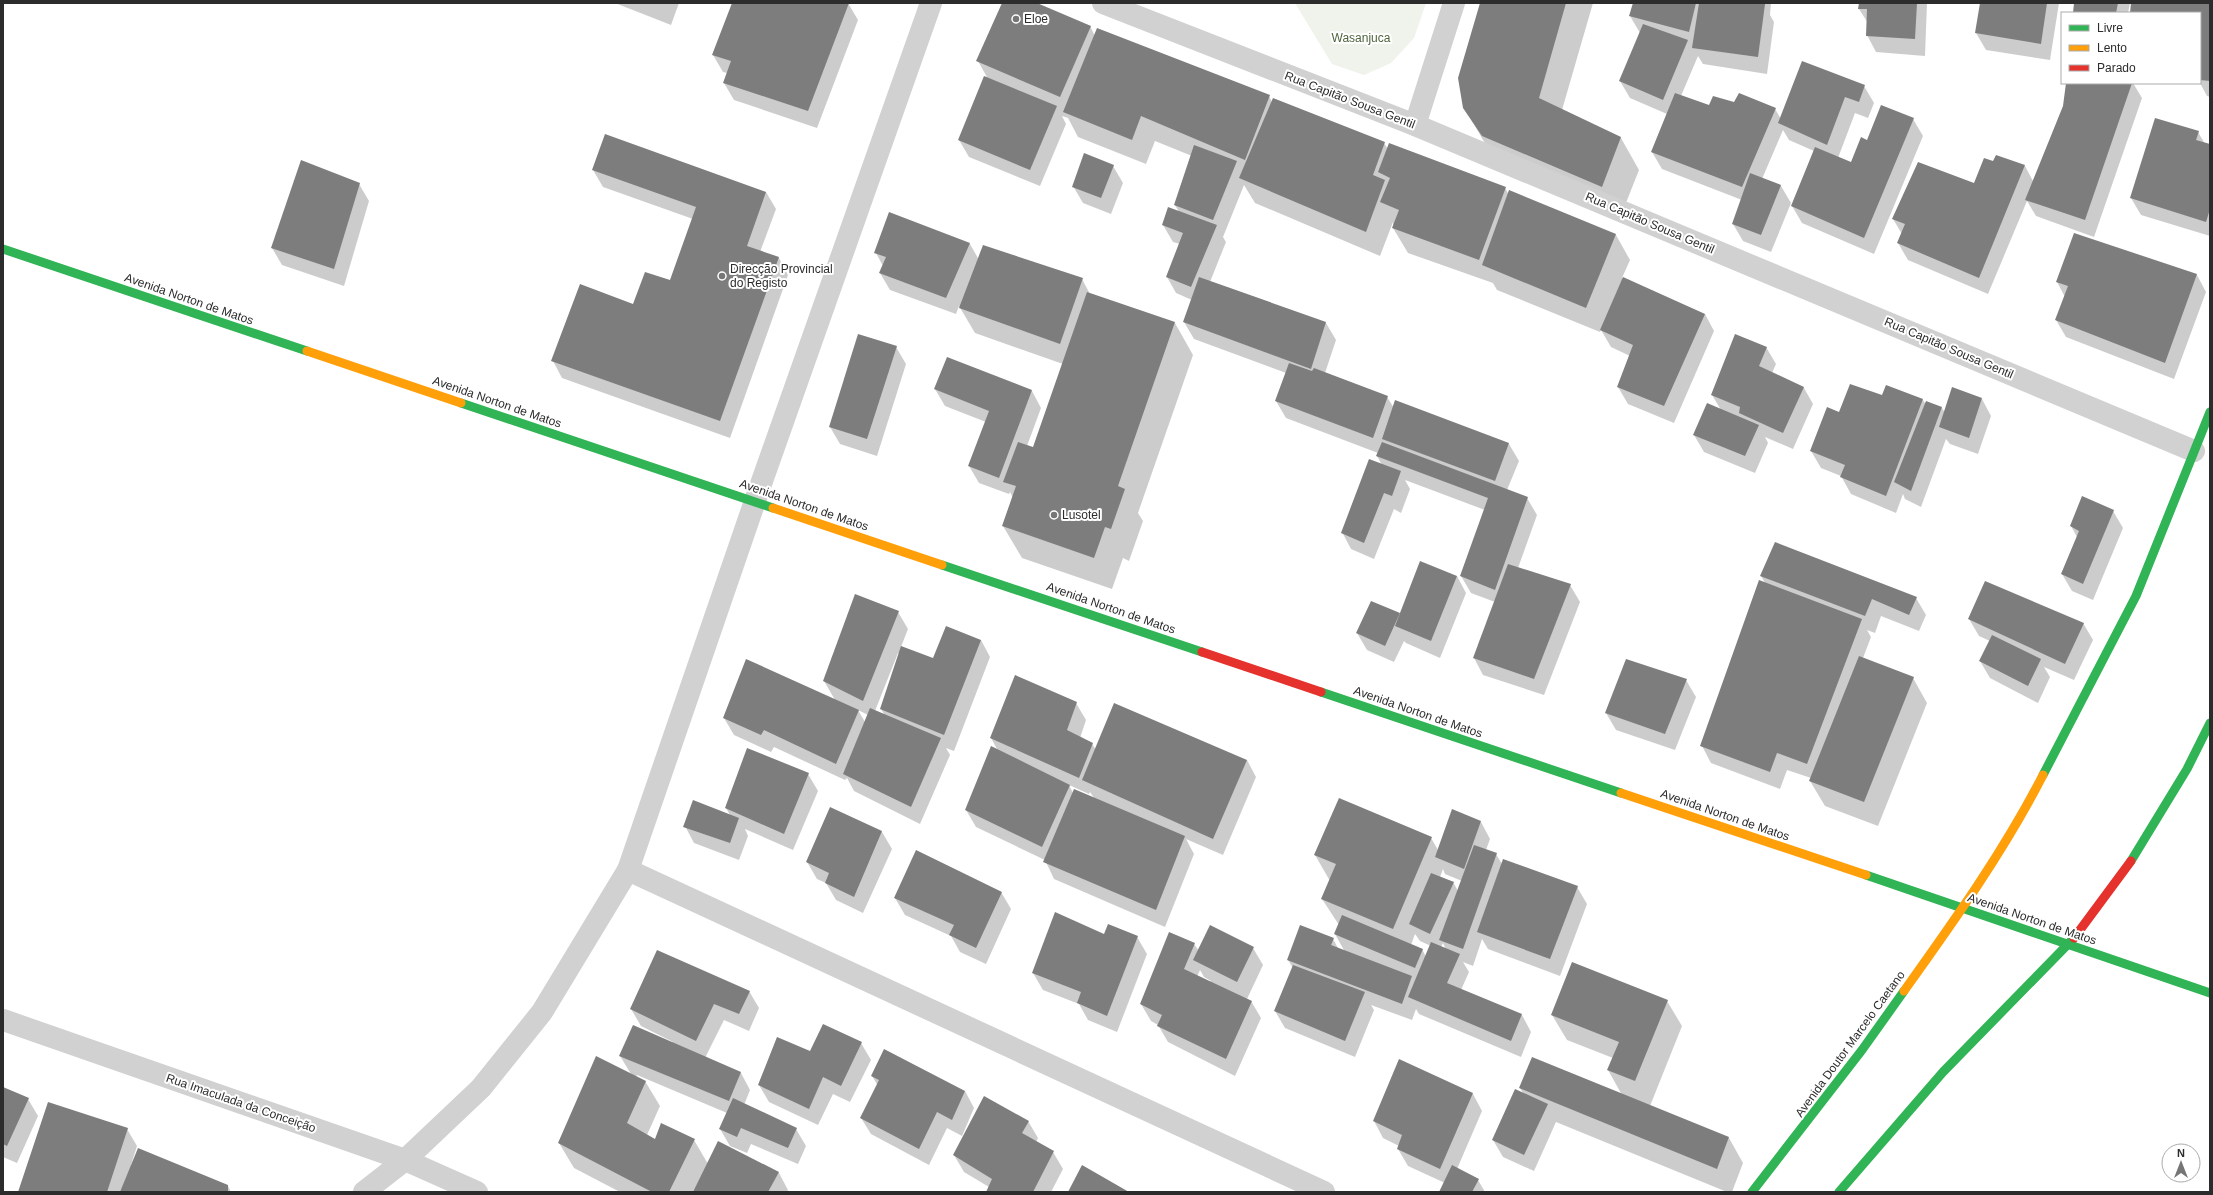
<svg xmlns="http://www.w3.org/2000/svg" width="2213" height="1195" font-family="Arial,sans-serif">
  <style>
    .green { fill: #eff3eb }
    .shadow { fill: #0003; fill-rule: evenodd }
    .building { fill: #7d7d7d }
    .lines { fill: none; stroke-linecap: round; stroke-linejoin: round }
    .street { stroke: #d1d1d1; stroke-width: 22 }
    .fast { stroke: #30b455; stroke-width: 9 }
    .slow { stroke: #ff9f0a; stroke-width: 9 }
    .jam { stroke: #e5322d; stroke-width: 9 }
    .poi-dot { fill: #767676; stroke: #fff; stroke-width: 1.5 }
    .labels { text-anchor: middle; dominant-baseline: central; stroke-width: 4; stroke-linejoin: round; paint-order: stroke }
    .poi-label { font-size: 12px; fill: #2c2c2c; stroke: #fff; text-anchor: start }
    .park-label { font-size: 12px; fill: #4f643d; stroke: #fff }
    .street-label { font-size: 12px; fill: #2c2c2c; stroke: #fff }
  </style>
  <rect width="100%" height="100%" fill="#fff"/>
  <!-- green -->
  <path class="green" d="M1295,3H1426L1414,38L1391,63L1364,75L1332,64Z"/>
  <!-- shadow -->
  <g class="shadow">
    <path d="M615,3H679L671,25Z"/>
    <path d="M733,3H848L858,20L817,128L734,100L724,83L727,73L723,72L713,55Z"/>
    <path d="M1003,3H1035L1090,26L1095,36L1269,96L1272,102L1384,143L1388,149L1505,188L1509,195L1616,235L1630,260L1622,278L1705,314L1714,331L1674,423L1628,404L1618,387L1630,356L1611,347L1601,330L1600,332L1497,290L1493,283L1408,253L1393,228V222L1380,256L1255,203L1244,185L1223,237L1226,242L1210,282L1326,323L1336,340L1325,373L1387,397L1394,408L1396,401L1509,444L1519,461L1507,490L1527,498L1537,515L1518,568L1570,585L1580,602L1544,695L1483,675L1474,658L1495,602L1471,593L1461,576L1485,510L1405,480L1410,489L1401,513L1394,509L1374,559L1351,549L1342,532L1382,465L1377,456L1378,453L1286,418L1276,401L1286,373L1194,339L1184,322L1192,300L1176,293L1167,277L1180,244L1173,242L1163,225L1179,212L1175,205L1192,156L1155,141L1146,164L1078,137L1068,118L1062,116L1066,124L1040,186L969,157L959,140L988,79L978,61Z"/>
    <path d="M1481,3H1593L1562,110L1621,138L1639,170L1620,218L1502,168L1483,140L1464,107Z"/>
    <path d="M1634,3H1771L1770,15L1774,22L1767,74L1703,64L1698,56L1681,96L1710,106L1734,103L1775,109L1781,119L1864,86L1874,103L1868,118L1855,113L1838,158L1851,163L1867,141L1913,119L1923,136L1874,254L1802,223L1792,206L1814,151L1789,140L1783,130L1762,179L1781,186L1791,203L1771,252L1743,241L1733,224L1742,200L1662,169L1652,152L1667,114L1630,98L1620,81L1640,33L1630,16Z"/>
    <path d="M1860,3H1927L1925,56L1876,52L1867,35L1868,23L1859,9Z"/>
    <path d="M1982,3H2059L2050,60L1986,50L1976,33Z"/>
    <path d="M2075,3H2130L2128,13H2074Z"/>
    <path d="M2132,3H2210V97L2207,96L2200,83V13H2131Z"/>
    <path d="M2067,83H2133L2142,98L2094,237L2036,216L2027,201L1988,294L1908,260L1898,243L1902,234L1893,219L1975,185L1994,162L1996,156L2025,166L2033,181L2064,106Z"/>
    <path d="M2198,132L2205,144L2210,145V236L2141,215L2131,198Z"/>
    <path d="M302,162L359,184L369,201L344,286L282,265L272,248Z"/>
    <path d="M1113,166L1123,183L1111,214L1083,203L1073,186Z"/>
    <path d="M593,170L766,192L776,209L760,252L779,258L788,275L730,438L562,378L553,361L671,282L693,219L603,187Z"/>
    <path d="M970,244L979,260L1082,279L1090,294L1175,323L1193,355L1138,513L1143,521L1129,561L1123,558L1112,589L1022,558L1003,526L1013,498L1010,492L1009,494L979,483L969,466L986,422L945,406L935,389L947,359L1032,391L1041,408L1027,446L1034,448L1063,364L975,333L959,306L956,314L890,290L880,273L883,266L876,253Z"/>
    <path d="M2197,275L2206,292L2174,379L2066,337L2056,320L2065,297L2057,282Z"/>
    <path d="M896,347L906,364L877,456L840,444L830,427Z"/>
    <path d="M1766,347L1776,364L1772,373L1804,388L1813,404L1793,449L1765,437L1768,443L1755,473L1704,452L1694,435L1721,410L1712,395Z"/>
    <path d="M1886,386L1923,400L1926,405L1927,402L1942,408L1945,413L1982,399L1991,416L1978,454L1950,444L1946,439L1921,507L1905,499L1903,494L1896,513L1851,494L1841,476L1821,468L1811,451L1840,413L1882,396Z"/>
    <path d="M2113,511L2123,528L2093,600L2072,591L2062,574L2077,537L2071,526Z"/>
    <path d="M1457,576L1466,593L1440,658L1406,643L1404,641L1394,662L1367,650L1357,633L1372,602L1400,614Z"/>
    <path d="M1761,576L1916,598L1926,615L1919,631L1881,616L1875,633L1867,630L1871,637L1863,658L1913,678L1927,703L1878,826L1825,806L1810,781L1811,778L1787,770L1780,789L1711,763L1702,746L1765,583Z"/>
    <path d="M898,612L908,629L901,647L934,660L981,640L990,657L954,751L946,748L950,755L920,824L854,791L847,778L845,780L774,747L771,752L734,735L724,718L835,700L824,681ZM898,653L900,654L881,709L885,716L875,711ZM858,710L868,715L865,722Z"/>
    <path d="M1969,619L2083,623L2093,640L2074,680L2044,667L2050,677L2038,703L1990,678L1980,661L1990,641L1979,636Z"/>
    <path d="M1686,680L1696,697L1675,750L1616,730L1606,713Z"/>
    <path d="M1076,703L1086,720L1080,738L1092,744L1096,750L1247,760L1256,777L1223,855L1186,839L1194,854L1165,927L1054,879L1045,860L976,827L966,810L998,751L991,738ZM1069,785L1089,794L1090,792L1094,798L1073,793Z"/>
    <path d="M748,749L808,774L818,791L793,850L745,829L748,836L739,860L694,843L685,826L730,815L726,808Z"/>
    <path d="M830,808L882,832L892,849L863,913L836,900L826,883L817,879L807,862Z"/>
    <path d="M1481,822L1490,839L1486,850L1496,854L1502,864L1577,887L1587,904L1560,976L1488,949L1482,939L1473,966L1463,962L1469,972L1461,990L1522,1015L1531,1032L1521,1057L1419,1014L1416,1009L1412,1020L1371,1005L1374,1010L1355,1057L1285,1028L1275,1011L1293,968L1288,960L1333,939L1339,950L1345,952L1335,934L1339,925L1322,899L1330,881L1315,855L1431,838L1438,850ZM1443,869L1445,874L1462,881L1458,891L1453,882L1440,877ZM1415,934L1420,941L1431,946L1426,957L1422,949L1411,945ZM1443,943L1446,950L1441,947Z"/>
    <path d="M1001,892L1011,909L986,964L960,952L951,936L905,915L895,898Z"/>
    <path d="M1105,935L1137,937L1147,954L1117,1032L1088,1020L1079,1004L1043,990L1033,973Z"/>
    <path d="M1194,944L1199,951L1253,948L1263,965L1247,999L1251,1001L1261,1018L1235,1076L1168,1042L1158,1025L1151,1021L1141,1004ZM1200,970L1204,977L1211,981L1210,982L1197,977Z"/>
    <path d="M749,991L759,1008L749,1031L724,1020L705,1058L741,1073L750,1090L744,1105L796,1129L806,1146L798,1164L751,1144L747,1153L730,1146L720,1129L727,1113L637,1075L636,1077L645,1081L660,1106L647,1135L655,1140L662,1125L694,1140L708,1164L779,1173L788,1190L787,1192H620L574,1168L559,1143L631,1074L620,1056L673,1042L641,1026L631,1009Z"/>
    <path d="M1667,1001L1682,1026L1650,1106L1729,1138L1743,1163L1732,1192H1727L1556,1122L1534,1171L1503,1157L1493,1140L1524,1095L1520,1088L1622,1095L1608,1070L1613,1058L1567,1040L1552,1015Z"/>
    <path d="M861,1043L871,1060L850,1102L833,1094L818,1125L769,1102L759,1085L810,1053Z"/>
    <path d="M872,1076L965,1091L974,1108L962,1136L947,1128L929,1165L871,1134L861,1118L878,1086Z"/>
    <path d="M3,1088L28,1099L38,1116L17,1163L3,1157Z"/>
    <path d="M1473,1094L1482,1111L1457,1169L1478,1180L1485,1192H1440L1445,1183L1408,1166L1398,1149L1399,1146L1383,1138L1374,1121Z"/>
    <path d="M1028,1121L1038,1138L1036,1142L1053,1152L1063,1169L1051,1192H987L989,1187L964,1172L954,1155Z"/>
    <path d="M127,1129L137,1146L131,1165L228,1186L231,1192H19Z"/>
  </g>
  <!-- building -->
  <g class="building">
    <path d="M732,3H849L808,111L723,83L731,61L712,55Z"/>
    <path d="M1002,3H1037L1091,26L1060,97L976,61Z"/>
    <path d="M1480,3H1566L1539,98L1621,137L1602,187L1482,136L1463,108L1458,78Z"/>
    <path d="M1633,3H1696L1689,32L1629,16Z"/>
    <path d="M1699,3L1765,4L1758,57L1692,48Z"/>
    <path d="M1859,3H1917L1915,39L1866,36L1867,9H1858Z"/>
    <path d="M1980,3H2047L2041,44L1975,33Z"/>
    <path d="M2074,3H2118L2116,13H2073Z"/>
    <path d="M2131,3H2210V81L2200,80V13H2130Z"/>
    <path d="M1643,24L1688,40L1663,100L1619,81Z"/>
    <path d="M1097,28L1270,95L1245,160L1141,116L1132,140L1063,112Z"/>
    <path d="M1802,61L1865,85L1859,102L1845,97L1827,145L1778,123Z"/>
    <path d="M984,76L1057,106L1030,170L958,140Z"/>
    <path d="M2066,83H2132L2085,220L2025,200L2063,106Z"/>
    <path d="M1675,93L1709,105L1713,96L1734,102L1739,93L1776,108L1742,187L1651,152Z"/>
    <path d="M1273,98L1385,142L1373,175L1385,180L1366,232L1239,178Z"/>
    <path d="M1881,105L1914,118L1864,238L1791,206L1815,147L1851,162L1861,137L1867,140Z"/>
    <path d="M2155,118L2199,131L2196,140L2210,144V209L2206,222L2130,198Z"/>
    <path d="M605,134L766,192L747,246L779,257L720,421L551,361L580,284L633,304L645,272L670,280L696,207L592,170Z"/>
    <path d="M1389,143L1506,187L1479,260L1392,228L1399,210L1380,202L1390,178L1378,172Z"/>
    <path d="M1194,145L1237,161L1213,220L1174,205Z"/>
    <path d="M1084,153L1114,165L1101,198L1072,187Z"/>
    <path d="M1996,155L2025,165L1979,278L1897,243L1905,224L1892,219L1918,162L1974,183L1984,158L1993,161Z"/>
    <path d="M301,160L360,183L334,269L271,248Z"/>
    <path d="M1750,173L1781,185L1761,235L1732,224Z"/>
    <path d="M1509,190L1616,234L1586,308L1482,265Z"/>
    <path d="M1168,207L1217,225L1191,287L1166,277L1183,233L1162,225Z"/>
    <path d="M889,212L970,243L946,298L879,273L886,257L874,253Z"/>
    <path d="M2074,233L2197,274L2165,363L2055,320L2068,286L2056,282Z"/>
    <path d="M983,245L1083,278L1060,344L959,308Z"/>
    <path d="M1199,277L1326,322L1311,369L1183,322Z"/>
    <path d="M1623,277L1705,314L1664,406L1617,387L1633,345L1600,330Z"/>
    <path d="M1087,292L1175,322L1118,486L1125,489L1111,529L1105,527L1094,558L1002,526L1016,486L1003,482L1018,442L1033,447Z"/>
    <path d="M858,334L897,346L867,439L829,427Z"/>
    <path d="M1735,334L1767,347L1759,366L1804,387L1783,433L1739,413L1740,407L1711,395Z"/>
    <path d="M947,357L1032,390L999,478L968,466L989,411L934,389Z"/>
    <path d="M1289,363L1312,371L1314,368L1388,396L1373,438L1275,401Z"/>
    <path d="M1850,384L1882,395L1886,385L1923,399L1886,496L1840,477L1845,465L1810,451L1827,407L1839,412Z"/>
    <path d="M1952,387L1982,398L1969,438L1939,427Z"/>
    <path d="M1395,400L1509,443L1495,481L1382,439Z"/>
    <path d="M1926,401L1942,407L1911,491L1894,482Z"/>
    <path d="M1707,403L1759,425L1745,456L1693,435Z"/>
    <path d="M1382,442L1528,497L1495,590L1460,576L1488,498L1376,456Z"/>
    <path d="M1369,459L1401,471L1392,496L1384,493L1364,543L1341,533Z"/>
    <path d="M2082,496L2114,510L2083,584L2061,574L2079,531L2070,526Z"/>
    <path d="M1775,542L1917,597L1909,615L1872,599L1865,616L1760,576Z"/>
    <path d="M1420,561L1457,576L1431,641L1395,626Z"/>
    <path d="M1508,564L1571,584L1534,679L1473,658Z"/>
    <path d="M1759,580L1862,619L1807,764L1777,753L1770,772L1700,746Z"/>
    <path d="M1985,581L2084,623L2065,664L1968,619Z"/>
    <path d="M855,594L899,611L863,701L823,681Z"/>
    <path d="M1371,601L1400,613L1385,646L1356,633Z"/>
    <path d="M946,626L981,640L944,735L880,709L901,646L933,658Z"/>
    <path d="M1992,635L2041,659L2028,686L1979,661Z"/>
    <path d="M1859,656L1914,677L1864,802L1809,781Z"/>
    <path d="M746,659L859,710L836,764L764,730L761,735L723,718Z"/>
    <path d="M1626,659L1687,679L1665,734L1605,713Z"/>
    <path d="M1015,675L1077,702L1067,730L1093,743L1079,778L990,738Z"/>
    <path d="M1114,703L1247,760L1213,839L1082,780Z"/>
    <path d="M870,708L941,738L911,807L843,774Z"/>
    <path d="M991,746L1070,785L1042,847L965,810Z"/>
    <path d="M747,748L809,773L784,834L725,808Z"/>
    <path d="M1074,789L1185,836L1156,910L1043,862Z"/>
    <path d="M1339,798L1432,837L1393,929L1321,899L1336,864L1314,855Z"/>
    <path d="M693,800L739,818L730,843L683,827Z"/>
    <path d="M830,807L882,831L854,897L825,883L829,873L806,862Z"/>
    <path d="M1452,809L1481,821L1464,869L1435,857Z"/>
    <path d="M1474,845L1497,853L1463,949L1439,940Z"/>
    <path d="M916,850L1002,892L976,948L949,935L954,925L894,898Z"/>
    <path d="M1503,859L1578,886L1550,959L1477,932Z"/>
    <path d="M1431,873L1454,882L1430,934L1409,924Z"/>
    <path d="M1055,912L1104,934L1108,924L1138,936L1107,1016L1077,1003L1081,992L1032,973Z"/>
    <path d="M1342,915L1423,949L1415,968L1334,934Z"/>
    <path d="M1210,925L1254,947L1237,982L1193,960Z"/>
    <path d="M1300,925L1334,938L1331,945L1412,976L1402,1004L1287,960Z"/>
    <path d="M1169,932L1195,943L1184,969L1252,1001L1226,1059L1157,1026L1162,1015L1140,1004Z"/>
    <path d="M1431,942L1460,954L1447,983L1522,1014L1511,1041L1408,997Z"/>
    <path d="M657,950L750,991L739,1014L714,1004L696,1041L630,1009Z"/>
    <path d="M1572,962L1668,1000L1635,1081L1607,1070L1619,1042L1551,1015Z"/>
    <path d="M1293,965L1365,992L1345,1041L1274,1011Z"/>
    <path d="M823,1024L862,1042L841,1086L823,1077L809,1109L758,1085L777,1037L810,1051Z"/>
    <path d="M633,1025L741,1072L729,1101L619,1056Z"/>
    <path d="M884,1049L965,1091L952,1120L937,1112L919,1149L860,1118L879,1080L871,1076Z"/>
    <path d="M596,1056L646,1081L627,1123L655,1139L661,1123L695,1139L669,1192H652L558,1143Z"/>
    <path d="M1532,1057L1729,1137L1717,1169L1519,1088Z"/>
    <path d="M1399,1059L1473,1093L1440,1169L1397,1149L1402,1135L1373,1121Z"/>
    <path d="M3,1087L29,1098L7,1146L3,1144Z"/>
    <path d="M1515,1089L1548,1104L1524,1155L1492,1140Z"/>
    <path d="M984,1096L1029,1121L1022,1133L1054,1151L1033,1192H986L992,1179L953,1155Z"/>
    <path d="M733,1098L797,1128L788,1148L741,1128L737,1137L719,1129Z"/>
    <path d="M48,1102L128,1128L107,1192H18Z"/>
    <path d="M718,1141L779,1172L768,1192H693Z"/>
    <path d="M138,1148L228,1185V1192H120Z"/>
    <path d="M1082,1165L1129,1192H1068Z"/>
    <path d="M1452,1165L1479,1179L1472,1192H1439Z"/>
  </g>
  <g class="lines">
    <!-- street -->
    <g class="street">
      <path d="M1103,3L1415,125L2194,451"/>
      <path d="M1415,125L1454,3"/>
      <path d="M628,870L1324,1192"/>
      <path d="M3,1020L405,1160L477,1192"/>
      <path d="M364,1192L405,1160L481,1088L542,1012L628,870L755,501L931,3"/>
    </g>
    <!-- fast -->
    <g class="fast">
      <path d="M3,249L307,351"/>
      <path d="M461,403L773,508"/>
      <path d="M942,565L1202,652"/>
      <path d="M1321,692L1621,793"/>
      <path d="M2043,775L2136,596L2210,412"/>
      <path d="M2131,861L2187,769L2210,723"/>
      <path d="M1866,875L2210,993"/>
      <path d="M1752,1192L1862,1050L1904,991"/>
      <path d="M1839,1192L1943,1072L2074,938"/>
    </g>
    <!-- slow -->
    <g class="slow">
      <path d="M307,351L461,403"/>
      <path d="M773,508L942,565"/>
      <path d="M1621,793L1866,875"/>
      <path d="M1904,991C1954,921 2004,851 2043,775"/>
    </g>
    <!-- jam -->
    <g class="jam">
      <path d="M1202,652L1321,692"/>
      <path d="M2074,938L2131,861"/>
    </g>
  </g>
  <!-- markers -->
  <g class="poi-dot">
    <circle cx="1016" cy="19" r="4"/>
    <circle cx="722" cy="276" r="4"/>
    <circle cx="1054" cy="515" r="4"/>
  </g>
  <g class="labels">
    <!-- poi labels -->
    <g class="poi-label">
      <text x="1024" y="19">Eloe</text>
      <text x="730" y="269">Direcção Provincial<tspan x="730" dy="14">do Registo</tspan></text>
      <text x="1062" y="515">Lusotel</text>
    </g>
    <!-- park labels -->
    <g class="park-label">
      <text x="1361" y="38">Wasanjuca</text>
    </g>
    <!-- street labels -->
    <g class="street-label">
      <text transform="translate(1350 100) rotate(21)">Rua Capitão Sousa Gentil</text>
      <text transform="translate(1650 223) rotate(23)">Rua Capitão Sousa Gentil</text>
      <text transform="translate(189 299) rotate(19)">Avenida Norton de Matos</text>
      <text transform="translate(1949 348) rotate(23)">Rua Capitão Sousa Gentil</text>
      <text transform="translate(497 402) rotate(19)">Avenida Norton de Matos</text>
      <text transform="translate(804 505) rotate(19)">Avenida Norton de Matos</text>
      <text transform="translate(1111 608) rotate(19)">Avenida Norton de Matos</text>
      <text transform="translate(1418 712) rotate(19)">Avenida Norton de Matos</text>
      <text transform="translate(1725 815) rotate(19)">Avenida Norton de Matos</text>
      <text transform="translate(2032 919) rotate(19)">Avenida Norton de Matos</text>
      <text transform="translate(1850 1044) rotate(-54)">Avenida Doutor Marcelo Caetano</text>
      <text transform="translate(241 1103) rotate(19)">Rua Imaculada da Conceição</text>
    </g>
  </g>
  <!-- border -->
  <rect width="2213" height="1195" fill="none" stroke="#2c2c2c" stroke-width="8"/>
  <!-- legend -->
  <rect x="2061" y="12" width="140" height="72" fill="#ffffff" stroke="#ababab"/>
  <rect x="2069" y="25" width="20" height="6" fill="#30b455" stroke="#ababab"/>
  <text x="2097" y="32" font-size="12" fill="#2c2c2c">Livre</text>
  <rect x="2069" y="45" width="20" height="6" fill="#ff9f0a" stroke="#ababab"/>
  <text x="2097" y="52" font-size="12" fill="#2c2c2c">Lento</text>
  <rect x="2069" y="65" width="20" height="6" fill="#e5322d" stroke="#ababab"/>
  <text x="2097" y="72" font-size="12" fill="#2c2c2c">Parado</text>
  <!-- north arrow -->
  <g transform="translate(2181 1163)"><circle r="19" fill="#ffffff" stroke="#ababab"/>
  <path d="M0-3L7 15L0 10L-7 15Z" fill="#767676"/>
  <text y="-6" font-size="11" font-weight="bold" text-anchor="middle" fill="#2c2c2c">N</text>
  </g>
</svg>
